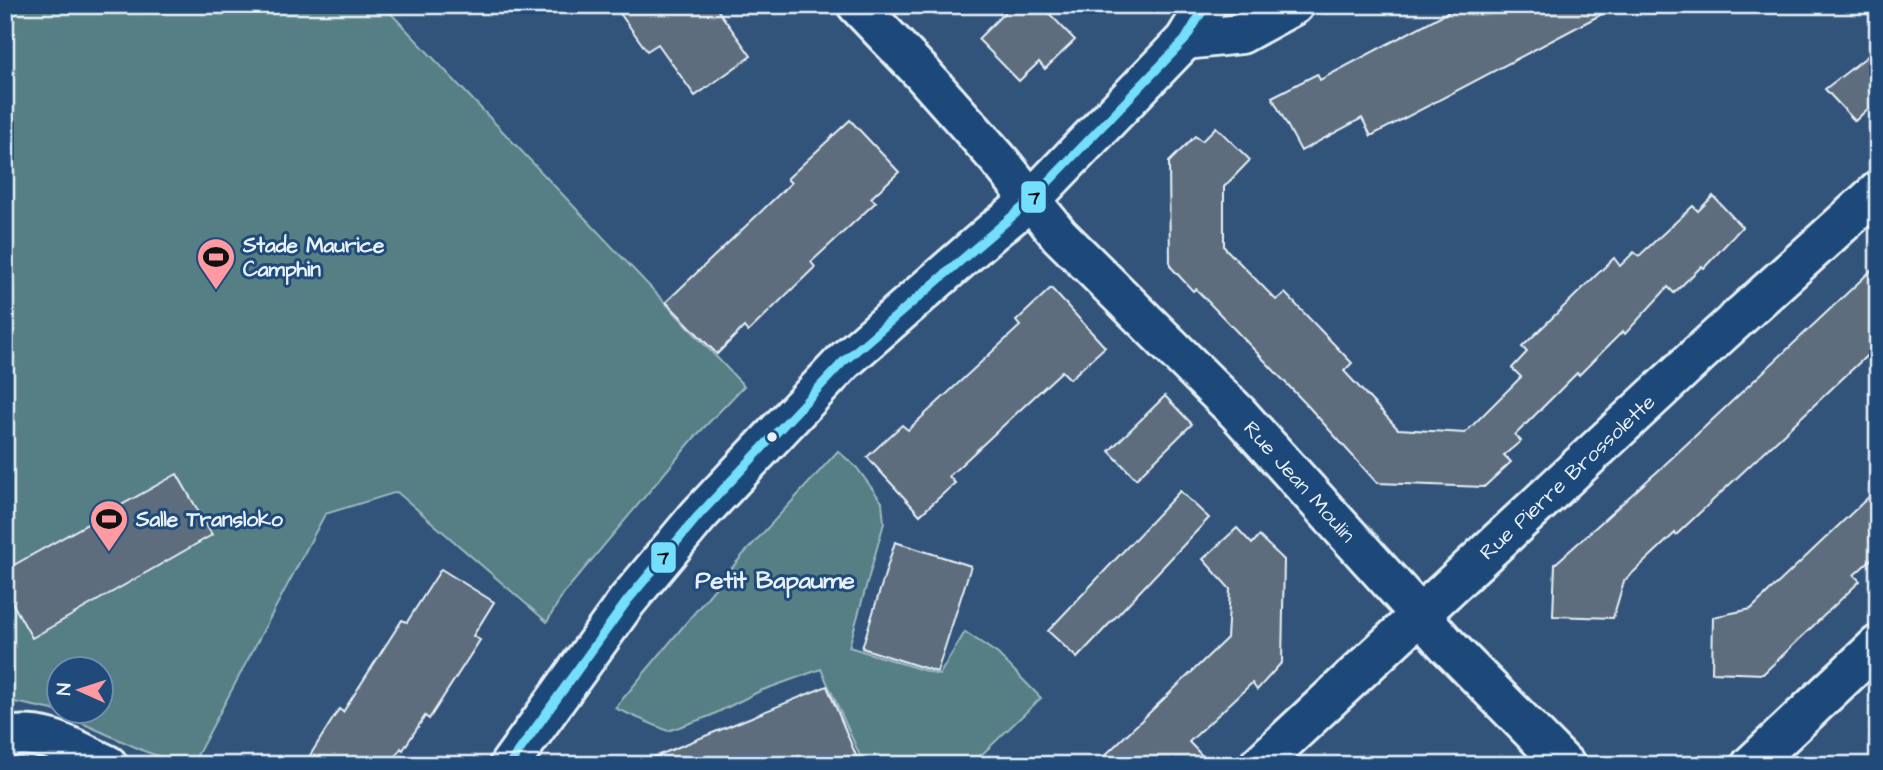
<svg xmlns="http://www.w3.org/2000/svg" width="1883" height="770" font-family="'Architects Daughter',sans-serif">
  <style>
    .green { fill: #557e85; stroke: #9eb8be; stroke-width: 2; fill-rule: evenodd }
    .building { fill: #5d6d7d; stroke: #e8f1f8; stroke-width: 2 }
    .lines { fill: none; stroke-linecap: round; stroke-linejoin: round }
    .minor-casing { stroke: #e8f1f8; stroke-width: 44 }
    .minor { stroke: #1f4a7a; stroke-width: 38 }
    .bus-1-casing { stroke: #1f4a7a; stroke-width: 14 }
    .bus-1 { stroke: #73dffc; stroke-width: 9 }
    .bus-dot { fill: #e8f1f8; stroke: #1f4a7a; stroke-width: 2.5 }
    .labels { text-anchor: middle; dominant-baseline: central; stroke-width: 6; stroke-linejoin: round; paint-order: stroke }
    .poi-label { font-size: 21px; font-weight: bold; fill: #e8f1f8; stroke: #1f4a7a; text-anchor: start }
    .street-label { font-size: 21px; fill: #e8f1f8; stroke: #1f4a7a }
    .quarter-label { font-size: 24px; font-weight: bold; fill: #e8f1f8; stroke: #1f4a7a }
    .line-badge { stroke: #1f4a7a; stroke-width: 2.5 }
    .pale-badge-label { font-size: 19px; text-anchor: middle; font-weight: bold; fill: #111 }
  </style>
  <rect width="100%" height="100%" fill="#32547b"/>
  <filter id="ink" filterUnits="userSpaceOnUse"><feTurbulence type="fractalNoise" baseFrequency=".0143" numOctaves="2"/><feDisplacementMap in="SourceGraphic" scale="14" xChannelSelector="R" yChannelSelector="G"/><feConvolveMatrix kernelMatrix="1 2 1 2 8 2 1 2 1" color-interpolation-filters="sRGB"/></filter>
  <g filter="url(#ink)">
    <!-- green -->
    <g class="green">
      <path d="M5,5H383L744,386L694,438L563,594L547,622L397,492L325,514L192,765H182L144,751L53,710L5,700ZM60,668H102V710H60Z"/>
      <path d="M838,451L857,468L882,502L884,523L849,647L939,675L965,632L998,654L1041,698L978,758L985,765H853L862,760L821,669L760,691L710,716L668,731L615,708L741,557Z"/>
    </g>
    <!-- building -->
    <g class="building">
      <path d="M614,5H714L751,56L695,96L658,44L647,51Z"/>
      <path d="M1012,5H1041L1075,40L1045,69L1039,62L1019,81L978,39Z"/>
      <path d="M1461,5H1619L1371,136L1362,118L1301,151L1272,97L1317,74L1320,80Z"/>
      <path d="M1878,48V99L1855,121L1825,89Z"/>
      <path d="M850,120L899,172L871,198L876,202L811,262L815,267L748,332L744,327L717,354L666,302L791,183L787,179Z"/>
      <path d="M1216,127L1250,160L1224,187V247L1276,300L1285,293L1352,363L1344,371L1398,429L1465,433L1521,377L1512,368L1527,352L1522,347L1614,258L1620,266L1634,252L1639,256L1693,206L1698,211L1713,196L1742,227L1704,268L1702,266L1674,293L1668,287L1625,334L1623,331L1579,375L1577,373L1515,435L1521,441L1504,455L1511,462L1484,487L1377,483L1307,405L1196,289L1193,291L1170,266L1169,162L1195,136L1202,141Z"/>
      <path d="M1878,264V345L1676,535L1675,533L1624,581L1613,618L1553,616L1555,564L1659,470Z"/>
      <path d="M1051,288L1105,347L1070,379L1062,371L949,476L955,483L920,515L867,457L902,425L908,430L1020,326L1016,321Z"/>
      <path d="M1165,396L1192,424L1136,479L1109,451Z"/>
      <path d="M177,474L212,535L32,638L5,590V570Z"/>
      <path d="M1878,488V553L1854,575L1860,581L1763,674L1712,672L1713,617L1751,609Z"/>
      <path d="M1180,491L1209,518L1077,658L1048,631Z"/>
      <path d="M1237,528L1252,544L1259,536L1284,560L1282,662L1257,690L1252,683L1189,742L1211,765H1095L1227,638L1230,589L1203,559Z"/>
      <path d="M895,542L971,566L937,672L862,648Z"/>
      <path d="M441,569L494,602L473,636L480,640L429,719L425,716L403,750L401,748L390,765H304L339,709L343,712L402,620L407,622Z"/>
      <path d="M827,686L860,765H637V764Z"/>
    </g>
    <g class="lines">
      <defs>
        <g id="minor">
          <path id="s1" d="M857,5L921,72L999,160L1059,235L1238,413L1447,645L1565,765"/>
          <path d="M1185,40L1241,34L1294,5"/>
          <path d="M5,737C49,730 70,748 108,765"/>
          <path d="M509,765L627,601L698,516L843,362L993,231L1030,201L1185,40L1206,5"/>
          <path id="s2" d="M1259,765L1701,352L1878,191"/>
          <path d="M1751,765L1878,645"/>
        </g>
      </defs>
      <!-- minor casing -->
      <use href="#minor" class="minor-casing"/>
      <!-- minor -->
      <use href="#minor" class="minor"/>
      <defs>
        <path id="bus-1" d="M509,765L627,601L698,516L843,362L1030,201L1185,40L1206,5"/>
      </defs>
      <!-- bus-1 casing -->
      <use href="#bus-1" class="bus-1-casing"/>
      <!-- bus-1 -->
      <use href="#bus-1" class="bus-1"/>
    </g>
  </g>
  <!-- icons -->
  <defs>
    <symbol id="stadium-pin" viewBox="-11 -11 22 30"><path d="M0 17L-7.5 6A9.5 9.5 0 1 1 7.5 6Z" fill="#ff9aa2" stroke="#1f4a7a"/><path d="M0-5a6.5 5 0 1 0 0 10a6.5 5 0 1 0 0-10ZM-3.5-1.8h7v3.6h-7Z" fill="#111"/></symbol>
  </defs>
  <g fill-rule="evenodd">
    <use href="#stadium-pin" x="194" y="235" width="44" height="60"/>
    <use href="#stadium-pin" x="87" y="497" width="44" height="60"/>
  </g>
  <!-- markers -->
  <circle class="bus-dot" cx="772" cy="437" r="6"/>
  <g class="labels">
    <!-- poi labels -->
    <g class="poi-label">
      <text x="243" y="245">Stade Maurice<tspan x="243" dy="24">Camphin</tspan></text>
      <text x="136" y="519">Salle Transloko</text>
    </g>
    <!-- street labels -->
    <g class="street-label">
      <text stroke="none"><textPath href="#s2" startOffset="422">Rue Pierre Brossolette</textPath></text>
      <text stroke="none"><textPath href="#s1" startOffset="651">Rue Jean Moulin</textPath></text>
    </g>
    <!-- quarter labels -->
    <g class="quarter-label">
      <text x="775" y="581">Petit Bapaume</text>
    </g>
  </g>
  <g class="line-badge">
    <rect x="1020" y="180" width="27" height="34" rx="7" fill="#73dffc"/>
    <rect x="650" y="541" width="27" height="33" rx="7" fill="#73dffc"/>
  </g>
  <g class="pale-badge-label">
    <text x="1034" y="204">7</text>
    <text x="663" y="564">7</text>
  </g>
  <!-- margin -->
  <rect width="1883" height="770" fill="none" stroke="#1f4a7a" stroke-width="28"/>
  <rect x="14" y="14" width="1855" height="742" fill="none" stroke="#e8f1f8" stroke-width="2.5" filter="url(#ink)"/>
  <!-- north arrow -->
  <g transform="translate(80 690) rotate(273)"><circle r="33" fill="#1f4a7a" stroke="#6f8dac" stroke-width="2"/>
  <path d="M0-5L12 26L0 18L-12 26Z" fill="#ff9aa2"/>
  <text y="-10" font-size="19" font-weight="bold" text-anchor="middle" fill="#e8f1f8">N</text>
  </g>
</svg>
